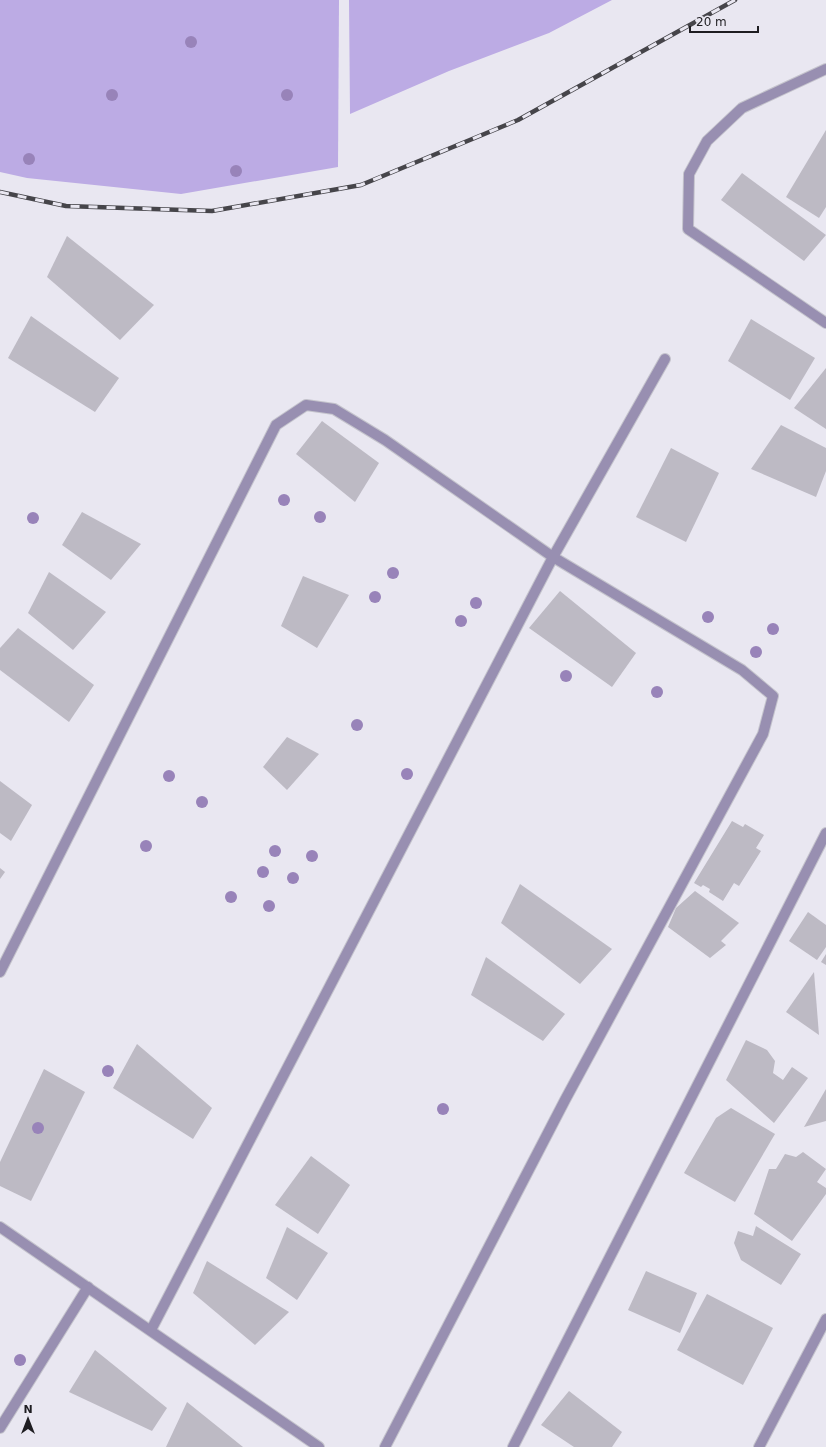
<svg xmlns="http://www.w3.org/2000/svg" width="826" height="1447" font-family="'DejaVu Sans',sans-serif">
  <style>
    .green { fill: #bcabe4 }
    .building { fill: #bdbac4 }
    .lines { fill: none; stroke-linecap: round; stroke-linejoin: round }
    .minor-casing { stroke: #c4c3cc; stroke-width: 12 }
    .minor { stroke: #988fb1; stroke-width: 10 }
    .rail-casing { stroke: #46454a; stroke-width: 4.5 }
    .rail { stroke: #e9e7f1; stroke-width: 3; stroke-dasharray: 9; stroke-linecap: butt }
    .tree { fill: #9883b9 }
  </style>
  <rect width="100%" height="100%" fill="#e9e7f1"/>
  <!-- green -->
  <g class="green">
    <path d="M0,0H339L338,167L181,194L27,178L0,172Z"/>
    <path d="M349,0H612L549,33L449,71L350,114Z"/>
  </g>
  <!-- building -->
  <g class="building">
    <path d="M826,130V207L819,218L786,197Z"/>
    <path d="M742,173L826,235L804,261L721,200Z"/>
    <path d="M67,236L154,305L120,340L47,277Z"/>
    <path d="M31,316L119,378L95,412L8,358Z"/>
    <path d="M751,319L815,358L790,400L728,361Z"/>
    <path d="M826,368V429L794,408Z"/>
    <path d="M322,421L379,463L355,502L296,454Z"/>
    <path d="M781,425L826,448V471L816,497L751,469Z"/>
    <path d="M671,448L719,473L686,542L636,517Z"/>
    <path d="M82,512L141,544L111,580L62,545Z"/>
    <path d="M49,572L106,612L73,650L28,613Z"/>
    <path d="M303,576L349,595L317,648L281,626Z"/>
    <path d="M560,591L636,653L612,687L529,628Z"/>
    <path d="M18,628L94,685L69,722L0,670V648Z"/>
    <path d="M287,737L319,754L287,790L263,767Z"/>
    <path d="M0,781L32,805L11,841L0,833Z"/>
    <path d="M732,821L743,827L745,824L764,835L756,848L761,851L739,886L734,883L723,901L709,892L710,889L703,885L701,887L694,883Z"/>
    <path d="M0,868L5,872L0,879Z"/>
    <path d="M520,884L612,949L580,984L501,923Z"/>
    <path d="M695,891L739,923L721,941L726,945L710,958L668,927L676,908Z"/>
    <path d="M808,912L826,925V947L817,960L789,941Z"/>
    <path d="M826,954V965L821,962Z"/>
    <path d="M486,957L565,1014L543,1041L471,995Z"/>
    <path d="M814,972L819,1035L786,1012Z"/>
    <path d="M746,1040L767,1050L775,1061L773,1073L783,1080L792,1067L808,1078L774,1123L726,1080Z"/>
    <path d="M137,1044L212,1108L193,1139L113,1088Z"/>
    <path d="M44,1069L85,1092L31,1201L0,1186V1162Z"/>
    <path d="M826,1089V1121L804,1127Z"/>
    <path d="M731,1108L775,1134L735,1202L684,1173L716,1118Z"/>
    <path d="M803,1152L826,1169L817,1182L826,1188V1194L792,1241L754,1214L769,1169H776L785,1154L796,1157Z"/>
    <path d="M311,1156L350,1185L318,1234L275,1205Z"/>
    <path d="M756,1226L801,1254L781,1285L741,1260L734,1243L738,1231L753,1236Z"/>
    <path d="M287,1227L328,1253L297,1300L266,1278Z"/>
    <path d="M207,1261L289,1312L255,1345L193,1293Z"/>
    <path d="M646,1271L697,1293L680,1333L628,1310Z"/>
    <path d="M707,1294L773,1328L743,1385L677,1350Z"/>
    <path d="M95,1350L167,1408L152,1431L69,1392Z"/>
    <path d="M569,1391L622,1432L612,1447H574L541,1425Z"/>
    <path d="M187,1402L243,1447H166Z"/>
  </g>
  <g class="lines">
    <defs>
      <g id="minor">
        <path d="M826,69L742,108L707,141L689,174L688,229L826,323"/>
        <path d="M0,972L276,425L306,405L334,409L385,440L553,557L742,670L773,696L763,734L565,1100L385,1447"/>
        <path d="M0,1227L319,1447"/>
        <path d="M151,1330L553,557L665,359"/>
        <path d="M0,1428L88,1287"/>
        <path d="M513,1447L826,833"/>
        <path d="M759,1447L826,1319"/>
      </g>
    </defs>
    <!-- minor casing -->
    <use href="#minor" class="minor-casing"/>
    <!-- minor -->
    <use href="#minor" class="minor"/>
    <defs>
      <path id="rail" d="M0,192L66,206L212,211L361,185L518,120L735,0"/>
    </defs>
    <!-- rail casing -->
    <use href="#rail" class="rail-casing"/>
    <!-- rail -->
    <use href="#rail" class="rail"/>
  </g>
  <!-- trees -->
  <g class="tree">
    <circle cx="191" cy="42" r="6"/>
    <circle cx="112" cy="95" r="6"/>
    <circle cx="287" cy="95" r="6"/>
    <circle cx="29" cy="159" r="6"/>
    <circle cx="236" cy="171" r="6"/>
    <circle cx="284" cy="500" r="6"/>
    <circle cx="320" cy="517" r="6"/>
    <circle cx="33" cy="518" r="6"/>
    <circle cx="393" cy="573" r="6"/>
    <circle cx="375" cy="597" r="6"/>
    <circle cx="476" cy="603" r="6"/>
    <circle cx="708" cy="617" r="6"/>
    <circle cx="461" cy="621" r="6"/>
    <circle cx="773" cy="629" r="6"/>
    <circle cx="756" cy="652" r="6"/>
    <circle cx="566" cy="676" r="6"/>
    <circle cx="657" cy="692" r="6"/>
    <circle cx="357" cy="725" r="6"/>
    <circle cx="407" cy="774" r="6"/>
    <circle cx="169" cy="776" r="6"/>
    <circle cx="202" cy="802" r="6"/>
    <circle cx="146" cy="846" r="6"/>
    <circle cx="275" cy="851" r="6"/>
    <circle cx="312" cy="856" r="6"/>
    <circle cx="263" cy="872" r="6"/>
    <circle cx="293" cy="878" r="6"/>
    <circle cx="231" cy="897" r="6"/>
    <circle cx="269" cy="906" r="6"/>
    <circle cx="108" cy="1071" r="6"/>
    <circle cx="443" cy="1109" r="6"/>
    <circle cx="38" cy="1128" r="6"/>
    <circle cx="20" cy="1360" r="6"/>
  </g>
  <!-- north arrow -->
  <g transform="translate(28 1419)" stroke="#e9e7f1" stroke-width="3" paint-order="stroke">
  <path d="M0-3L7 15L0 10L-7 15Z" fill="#1e1d21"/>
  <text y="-6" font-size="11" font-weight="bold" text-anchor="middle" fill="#1e1d21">N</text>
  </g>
  <!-- scale -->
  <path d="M690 26v6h68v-6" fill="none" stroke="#1e1d21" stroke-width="2"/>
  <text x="696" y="26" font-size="12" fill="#1e1d21" stroke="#e9e7f1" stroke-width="3" paint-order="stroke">20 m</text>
</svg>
